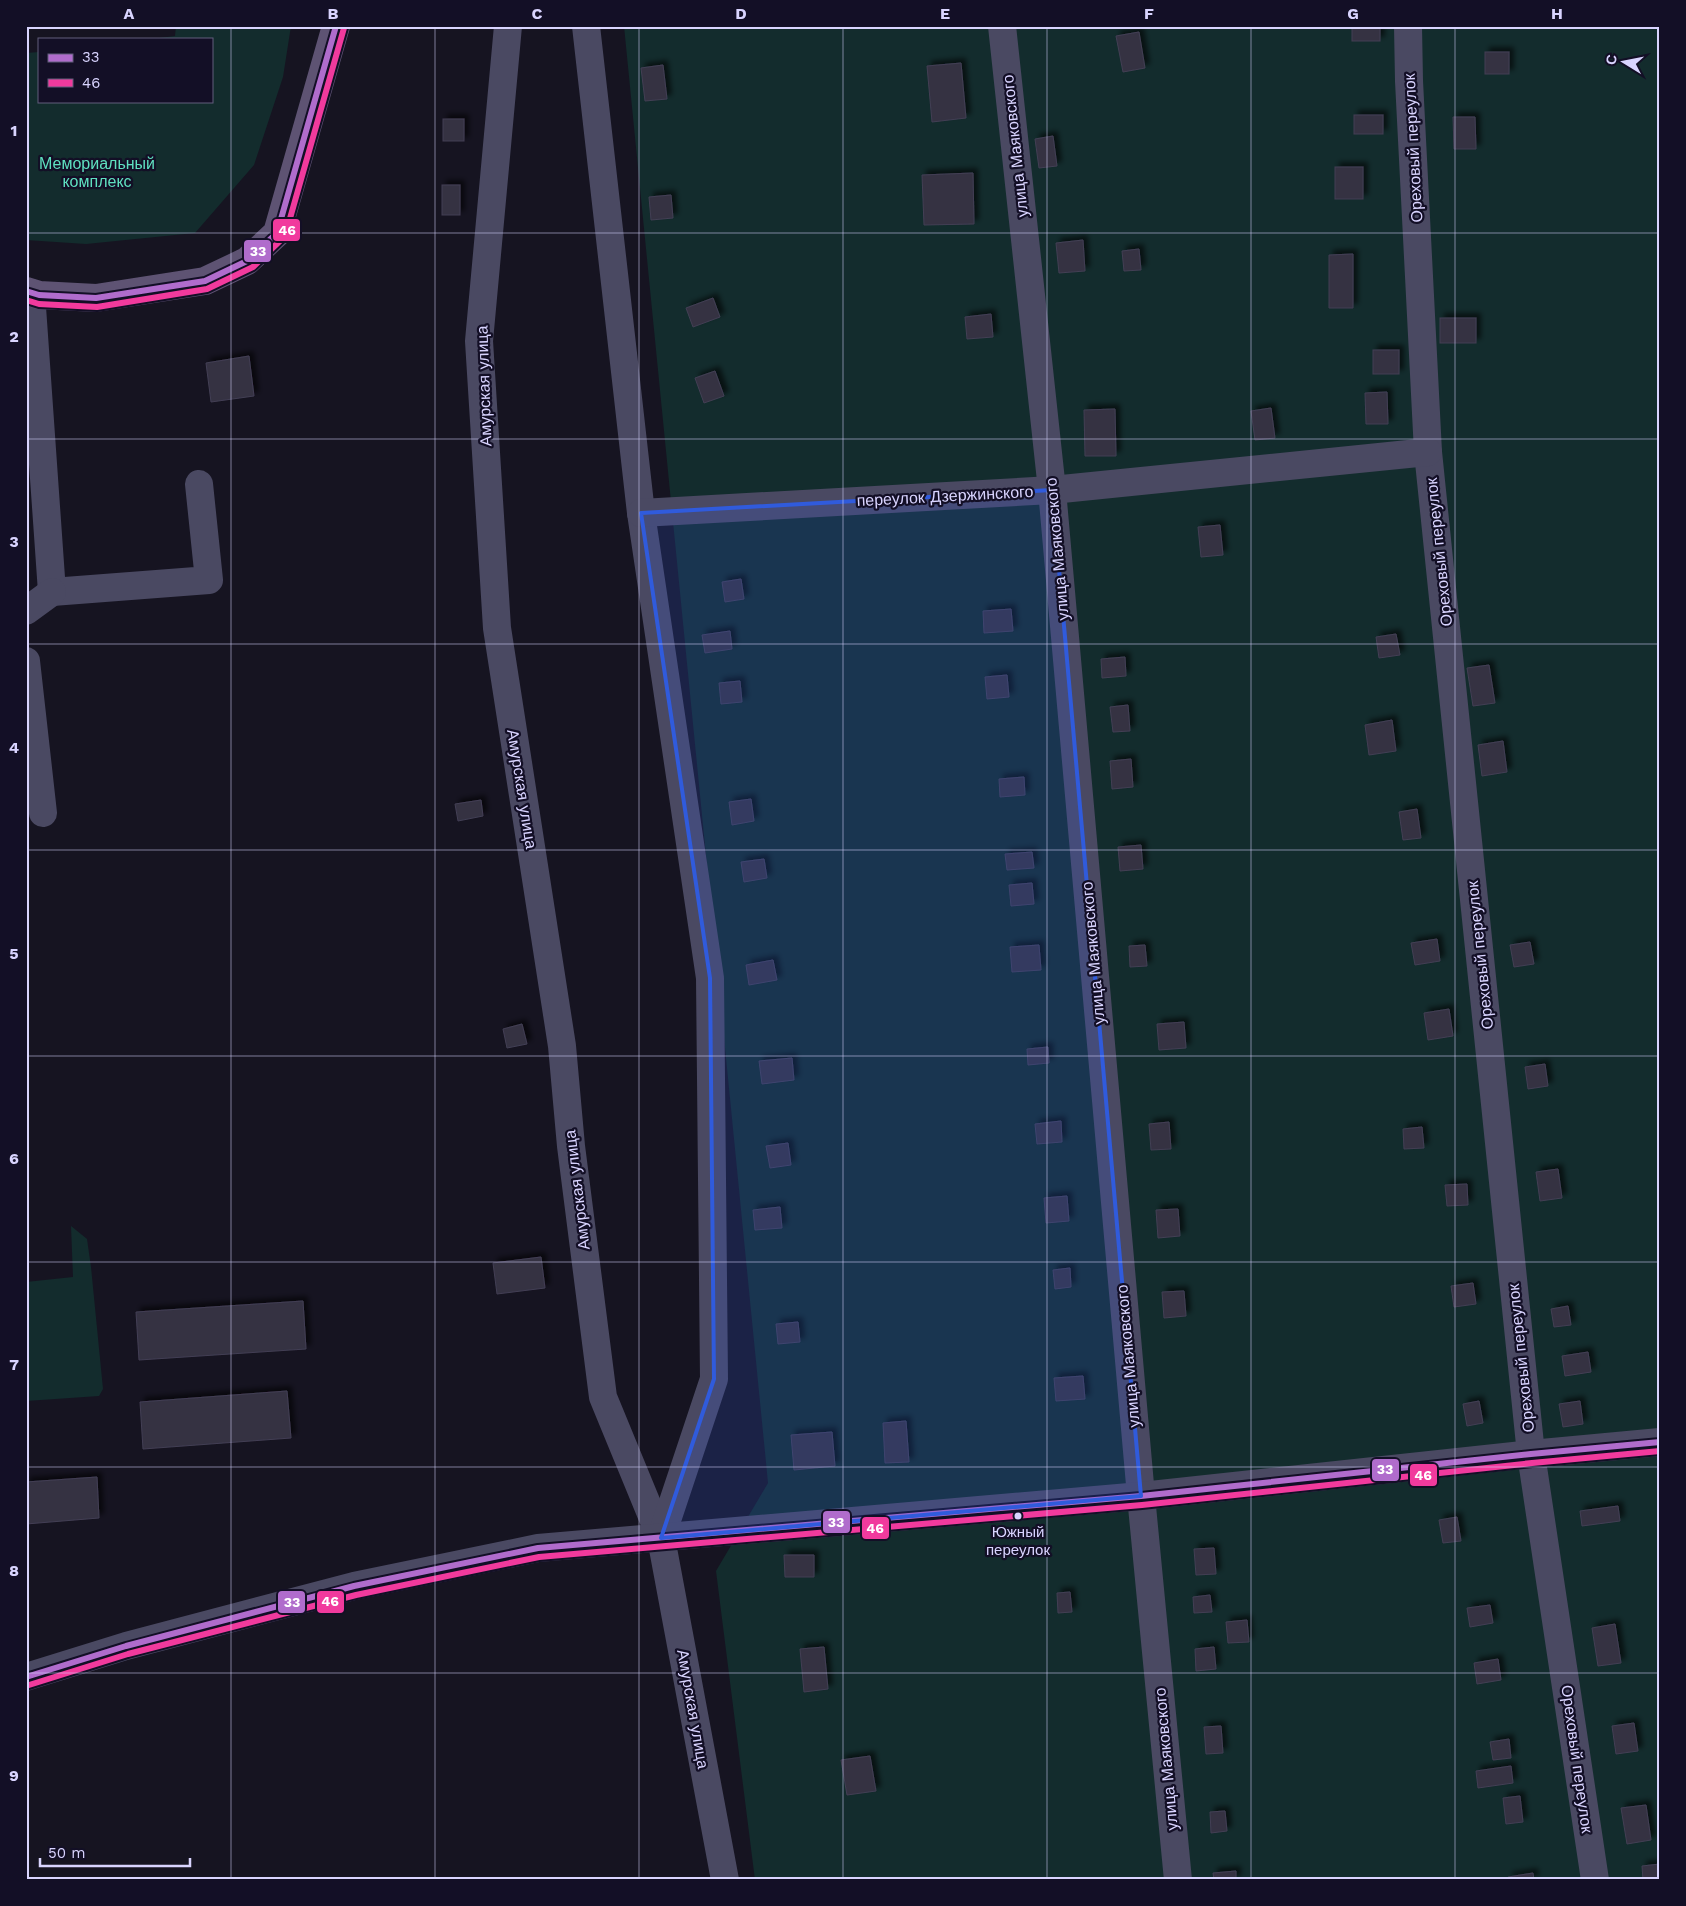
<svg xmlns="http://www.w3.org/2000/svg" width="1686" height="1906" font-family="'Work Sans',sans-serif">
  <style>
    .green { fill: #132c2d }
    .building { fill: #343243; stroke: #433f54; filter: url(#shadow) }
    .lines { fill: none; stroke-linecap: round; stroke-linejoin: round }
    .minor { stroke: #4a4962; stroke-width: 28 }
    .major { stroke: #5e5373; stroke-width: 28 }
    .bus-1-casing { stroke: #130f26; stroke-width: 10 }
    .bus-2-casing { stroke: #130f26; stroke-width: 10 }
    .bus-1 { stroke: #b06ccc; stroke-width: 6 }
    .bus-2 { stroke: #f13a9d; stroke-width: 6 }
    .marked { fill: #305bdc; fill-opacity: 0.2; stroke: #305bdc; stroke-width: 4; stroke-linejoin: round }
    .grid { fill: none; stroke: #d9d4ff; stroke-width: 1; stroke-opacity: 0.55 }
    .bus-dot { fill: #d9d4ff; stroke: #130f26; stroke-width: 2 }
    .labels { text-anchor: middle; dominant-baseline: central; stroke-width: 4.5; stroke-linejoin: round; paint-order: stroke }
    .bus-label { font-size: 15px; fill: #d9d4ff; stroke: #130f26 }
    .street-label { font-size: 16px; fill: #d9d4ff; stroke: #130f26 }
    .park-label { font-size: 16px; fill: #5fe0c0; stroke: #130f26 }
    .line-badge { stroke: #130f26; stroke-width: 2 }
    .badge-label { font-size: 14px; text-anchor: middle; font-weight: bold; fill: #fff }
    .neatline { fill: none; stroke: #d9d4ff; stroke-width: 2 }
    .grid-label { font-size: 16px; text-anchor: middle; font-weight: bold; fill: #d9d4ff }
  </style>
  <defs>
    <filter id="shadow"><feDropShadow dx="4.5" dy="-4.5" stdDeviation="2.5" flood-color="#0009"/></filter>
  </defs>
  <rect width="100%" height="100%" fill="#161421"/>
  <!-- green -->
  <g class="green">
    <path d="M176,26H291L283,77L254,165L195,233L86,244L26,240V53L39,52V101H211V39H151L175,36Z"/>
    <path d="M624,26H1660V1880H755L716,1571L768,1483Z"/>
    <path d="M71,1226L87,1239L91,1267L103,1389L99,1396L26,1401V1282L73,1277Z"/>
  </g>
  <!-- building -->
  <g class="building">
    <rect x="1352" y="26" width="28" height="15"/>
    <path d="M1139,32L1145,68L1123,72L1116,36Z"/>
    <rect x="1485" y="52" width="24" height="22"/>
    <path d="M961,63L966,118L932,122L927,66Z"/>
    <path d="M663,65L667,99L645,101L641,68Z"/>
    <rect x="1354" y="115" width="29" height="19"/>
    <path d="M1453,117H1475L1476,149H1454Z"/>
    <rect x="443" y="119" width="21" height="22"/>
    <path d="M1053,136L1057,166L1039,168L1035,139Z"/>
    <rect x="1335" y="167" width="28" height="32"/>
    <path d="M973,173L974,224L924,225L922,175Z"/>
    <rect x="442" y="185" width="18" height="30"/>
    <path d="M671,195L673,218L651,220L649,197Z"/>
    <path d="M1083,240L1085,271L1059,273L1056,243Z"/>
    <path d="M1139,249L1141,270L1124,271L1122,251Z"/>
    <path d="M1353,254V308H1329V255Z"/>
    <path d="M713,298L720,317L693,327L686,308Z"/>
    <path d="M991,314L993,337L967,339L965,317Z"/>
    <rect x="1440" y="318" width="36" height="25"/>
    <rect x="1373" y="350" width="26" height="24"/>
    <path d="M249,356L254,396L211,402L206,363Z"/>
    <path d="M715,371L724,396L704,403L695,378Z"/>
    <path d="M1387,392L1388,424H1366L1365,393Z"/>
    <path d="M1271,408L1275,438L1255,440L1251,411Z"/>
    <path d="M1115,409L1116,456H1085L1084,410Z"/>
    <path d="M1220,525L1223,555L1201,557L1198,527Z"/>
    <path d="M741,579L744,599L725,602L722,582Z"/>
    <path d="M1011,609L1013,631L984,633L983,611Z"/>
    <path d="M730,631L732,649L705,653L702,635Z"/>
    <path d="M1396,634L1400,655L1379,658L1376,637Z"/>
    <path d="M1125,657L1126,676L1102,678L1101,659Z"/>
    <path d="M1489,665L1495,703L1473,706L1467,668Z"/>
    <path d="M1007,675L1009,697L987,699L985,677Z"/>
    <path d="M740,681L742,702L721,704L719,683Z"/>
    <path d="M1128,705L1130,731L1113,732L1110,707Z"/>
    <path d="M1392,720L1396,751L1369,755L1365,725Z"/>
    <path d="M1503,741L1507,772L1482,776L1478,745Z"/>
    <path d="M1131,759L1133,787L1112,789L1110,761Z"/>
    <path d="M1024,777L1025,795L1000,797L999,779Z"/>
    <path d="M751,799L754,821L732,825L729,802Z"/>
    <path d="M481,800L483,816L458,821L455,804Z"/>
    <path d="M1417,809L1421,838L1403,840L1399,812Z"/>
    <path d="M1141,845L1143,869L1120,871L1118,847Z"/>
    <path d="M1032,852L1034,868L1007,870L1005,854Z"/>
    <path d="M764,859L767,878L744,882L741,862Z"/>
    <path d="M1032,883L1034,904L1011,906L1009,885Z"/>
    <path d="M1437,939L1440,961L1415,965L1411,943Z"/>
    <path d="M1530,942L1534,964L1514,967L1510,945Z"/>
    <path d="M1039,945L1041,970L1012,972L1010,947Z"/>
    <path d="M1145,945L1147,966L1130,967L1129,946Z"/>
    <path d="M773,960L777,980L749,985L746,965Z"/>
    <path d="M1449,1009L1453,1036L1428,1040L1424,1013Z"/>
    <path d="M1184,1022L1186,1048L1159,1050L1157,1024Z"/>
    <path d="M522,1024L527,1044L507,1048L503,1029Z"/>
    <path d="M1048,1047L1049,1063L1028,1065L1027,1049Z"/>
    <path d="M792,1058L794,1080L762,1084L759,1061Z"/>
    <path d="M1545,1064L1548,1086L1528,1089L1525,1067Z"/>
    <path d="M1061,1121L1062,1142L1037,1144L1035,1124Z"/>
    <path d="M1169,1122L1171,1149L1151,1150L1149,1124Z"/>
    <path d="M1422,1127L1424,1148L1404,1149L1403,1129Z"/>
    <path d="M788,1143L791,1165L770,1168L766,1146Z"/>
    <path d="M1558,1169L1562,1198L1540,1201L1536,1172Z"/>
    <path d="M1467,1184L1468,1205L1447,1206L1445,1185Z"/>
    <path d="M1067,1196L1069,1221L1046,1223L1044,1198Z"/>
    <path d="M780,1207L782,1228L755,1230L753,1210Z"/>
    <path d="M1178,1209L1180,1236L1158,1238L1156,1210Z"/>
    <path d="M541,1257L545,1288L497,1294L493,1263Z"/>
    <path d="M1070,1268L1071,1287L1055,1289L1053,1270Z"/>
    <path d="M1473,1283L1476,1304L1454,1307L1451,1286Z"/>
    <path d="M1184,1291L1186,1316L1164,1318L1162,1292Z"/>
    <path d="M303,1301L306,1349L139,1360L136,1312Z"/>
    <path d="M1568,1306L1571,1325L1554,1327L1551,1309Z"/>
    <path d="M798,1322L800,1342L778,1344L776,1324Z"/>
    <path d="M1588,1352L1591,1372L1565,1376L1562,1356Z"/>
    <path d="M1083,1376L1085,1399L1056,1401L1054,1378Z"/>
    <path d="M287,1391L291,1438L143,1449L140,1402Z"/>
    <path d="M1479,1401L1483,1423L1467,1426L1463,1404Z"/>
    <path d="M1580,1401L1583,1424L1563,1427L1559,1404Z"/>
    <path d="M906,1421L909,1462L885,1463L883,1423Z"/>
    <path d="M832,1432L835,1466L794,1470L791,1435Z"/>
    <path d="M97,1477L99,1518L26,1524V1482Z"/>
    <path d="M1618,1506L1620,1521L1582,1526L1580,1511Z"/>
    <path d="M1457,1517L1461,1541L1443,1543L1439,1520Z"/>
    <path d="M1214,1548L1216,1574L1196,1575L1194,1549Z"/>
    <path d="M784,1555H814V1577H785Z"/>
    <path d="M1070,1592L1072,1612L1058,1613L1057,1593Z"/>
    <path d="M1210,1595L1212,1612L1194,1613L1193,1597Z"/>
    <path d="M1490,1605L1493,1623L1470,1627L1467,1608Z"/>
    <path d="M1247,1620L1249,1642L1228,1643L1226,1622Z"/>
    <path d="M1615,1624L1621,1663L1598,1666L1592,1628Z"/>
    <path d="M824,1647L828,1689L804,1692L800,1649Z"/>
    <path d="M1214,1647L1216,1669L1196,1671L1195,1649Z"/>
    <path d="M1498,1659L1501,1680L1477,1684L1474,1663Z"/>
    <path d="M1634,1723L1638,1751L1616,1754L1612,1726Z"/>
    <path d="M1221,1726L1223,1753L1206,1754L1204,1727Z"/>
    <path d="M1509,1739L1511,1758L1493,1760L1490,1742Z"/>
    <path d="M870,1756L876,1791L847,1795L841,1760Z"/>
    <path d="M1511,1766L1513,1783L1478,1788L1476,1771Z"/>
    <path d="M1520,1796L1523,1822L1506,1824L1503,1798Z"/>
    <path d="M1646,1805L1651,1840L1627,1844L1621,1808Z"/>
    <path d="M1225,1811L1227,1831L1211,1833L1210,1812Z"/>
    <path d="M1660,1864V1880H1643L1642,1866Z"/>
    <path d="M1236,1871V1880H1214L1213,1873Z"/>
    <path d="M1533,1873L1534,1880H1508V1877Z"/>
  </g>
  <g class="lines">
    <!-- minor -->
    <g class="minor">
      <path d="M508,26L479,341L497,628L562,1046L571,1146L603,1397L661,1538L725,1880"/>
      <path d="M586,26L641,513L710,978L714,1379L661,1538"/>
      <path d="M1002,26L1052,490L1141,1496L1178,1880"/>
      <path d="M1408,26L1409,81L1428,452L1531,1454L1595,1880"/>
      <path d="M31,293L52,592L209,580L199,484"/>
      <path d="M641,513L1052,490L1428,452"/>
      <path d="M26,611L52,592"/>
      <path d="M26,661L43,813"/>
      <path d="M26,1677L126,1646L354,1586L538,1548L1141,1496L1531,1454L1660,1442"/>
    </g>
    <!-- major -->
    <path class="major" d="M26,291L39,295L96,298L205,281L247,261L277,233L336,26"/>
    <defs>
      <g id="bus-1">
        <path d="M26,291L39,295L96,298L205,281L247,261L277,233L336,26"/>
        <path d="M26,1677L126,1646L354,1586L538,1548L1141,1496L1531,1454L1660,1442"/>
      </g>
      <g id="bus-2">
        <path d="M26,300L39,304L97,307L207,289L253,267L285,236L344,28"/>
        <path d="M29,1685L128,1654L356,1595L539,1557L1142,1505L1532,1463L1660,1451"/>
      </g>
    </defs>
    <!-- bus-1 casing -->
    <use href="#bus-1" class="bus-1-casing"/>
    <!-- bus-2 casing -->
    <use href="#bus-2" class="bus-2-casing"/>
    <!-- bus-1 -->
    <use href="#bus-1" class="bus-1"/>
    <!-- bus-2 -->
    <use href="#bus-2" class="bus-2"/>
  </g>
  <!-- marked area -->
  <path class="marked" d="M1052,490L1141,1496L661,1538L714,1379L710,978L641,513Z"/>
  <!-- grid -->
  <path class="grid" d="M231,26V1880M435,26V1880M639,26V1880M843,26V1880M1047,26V1880M1251,26V1880M1455,26V1880M26,233H1660M26,439H1660M26,644H1660M26,850H1660M26,1056H1660M26,1262H1660M26,1467H1660M26,1673H1660"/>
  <!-- markers -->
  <circle class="bus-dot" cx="1018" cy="1516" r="4.5"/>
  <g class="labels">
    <!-- bus labels -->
    <g class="bus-label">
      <text x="1018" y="1532">Южный<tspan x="1018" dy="18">переулок</tspan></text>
    </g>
    <!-- street labels -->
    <g class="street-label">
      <text transform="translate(1015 146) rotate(-96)">улица Маяковского</text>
      <text transform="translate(1413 148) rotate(-93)">Ореховый переулок</text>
      <text transform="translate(484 386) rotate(-92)">Амурская улица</text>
      <text transform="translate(945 496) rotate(-3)">переулок Дзержинского</text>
      <text transform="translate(1057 549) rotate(-95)">улица Маяковского</text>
      <text transform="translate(1439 552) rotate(-96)">Ореховый переулок</text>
      <text transform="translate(522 789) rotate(81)">Амурская улица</text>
      <text transform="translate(1093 953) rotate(-95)">улица Маяковского</text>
      <text transform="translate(1480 955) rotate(-96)">Ореховый переулок</text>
      <text transform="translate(577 1190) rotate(-97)">Амурская улица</text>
      <text transform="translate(1128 1356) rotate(-95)">улица Маяковского</text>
      <text transform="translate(1521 1358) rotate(-96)">Ореховый переулок</text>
      <text transform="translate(693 1709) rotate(80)">Амурская улица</text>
      <text transform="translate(1166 1759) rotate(-95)">улица Маяковского</text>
      <text transform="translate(1577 1759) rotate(82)">Ореховый переулок</text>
    </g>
    <!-- park labels -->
    <g class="park-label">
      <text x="97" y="163">Мемориальный<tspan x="97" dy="18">комплекс</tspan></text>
    </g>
  </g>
  <g class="line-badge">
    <rect x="272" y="218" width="29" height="24" rx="5" fill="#f13a9d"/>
    <rect x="243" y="239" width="29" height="24" rx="5" fill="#b06ccc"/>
    <rect x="1371" y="1458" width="29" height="24" rx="5" fill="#b06ccc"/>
    <rect x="1409" y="1463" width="29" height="24" rx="5" fill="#f13a9d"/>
    <rect x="822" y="1510" width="29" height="24" rx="5" fill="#b06ccc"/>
    <rect x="861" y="1516" width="29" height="24" rx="5" fill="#f13a9d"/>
    <rect x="316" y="1590" width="29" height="24" rx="5" fill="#f13a9d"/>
    <rect x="277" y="1590" width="29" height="24" rx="5" fill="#b06ccc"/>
  </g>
  <g class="badge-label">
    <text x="287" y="235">46</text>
    <text x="258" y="256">33</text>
    <text x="1385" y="1474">33</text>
    <text x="1423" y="1480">46</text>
    <text x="836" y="1527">33</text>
    <text x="875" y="1533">46</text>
    <text x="330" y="1606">46</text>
    <text x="292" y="1607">33</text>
  </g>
  <!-- border -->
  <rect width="1686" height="1906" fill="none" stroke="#130f26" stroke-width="55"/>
  <!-- legend -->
  <rect x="38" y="38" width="175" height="65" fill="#130f26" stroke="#625e7d"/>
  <rect x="48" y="54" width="25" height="8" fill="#b06ccc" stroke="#625e7d"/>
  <text x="82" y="62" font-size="15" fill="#d9d4ff">33</text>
  <rect x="48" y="79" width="25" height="8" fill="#f13a9d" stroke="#625e7d"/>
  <text x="82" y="88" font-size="15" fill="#d9d4ff">46</text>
  <!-- north arrow -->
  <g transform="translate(1624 62) rotate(280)" stroke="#130f26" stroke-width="4" paint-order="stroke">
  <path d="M0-4L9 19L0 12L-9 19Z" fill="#d9d4ff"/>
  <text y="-8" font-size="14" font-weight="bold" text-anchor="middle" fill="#d9d4ff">С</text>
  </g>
  <!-- scale -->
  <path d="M40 1858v8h150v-8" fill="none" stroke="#d9d4ff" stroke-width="2.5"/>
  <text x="48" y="1858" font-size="15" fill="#d9d4ff" stroke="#130f26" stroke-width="4" paint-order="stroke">50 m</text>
  <rect x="28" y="28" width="1630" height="1850" class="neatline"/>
  <g class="grid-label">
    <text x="129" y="19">A</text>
    <text x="333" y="19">B</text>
    <text x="537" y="19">C</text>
    <text x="741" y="19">D</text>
    <text x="945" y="19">E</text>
    <text x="1149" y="19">F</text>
    <text x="1353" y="19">G</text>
    <text x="1557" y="19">H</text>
    <text x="14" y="136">1</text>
    <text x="14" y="342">2</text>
    <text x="14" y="547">3</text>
    <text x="14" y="753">4</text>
    <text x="14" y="959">5</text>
    <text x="14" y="1164">6</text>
    <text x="14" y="1370">7</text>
    <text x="14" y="1576">8</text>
    <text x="14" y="1781">9</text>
  </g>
</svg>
